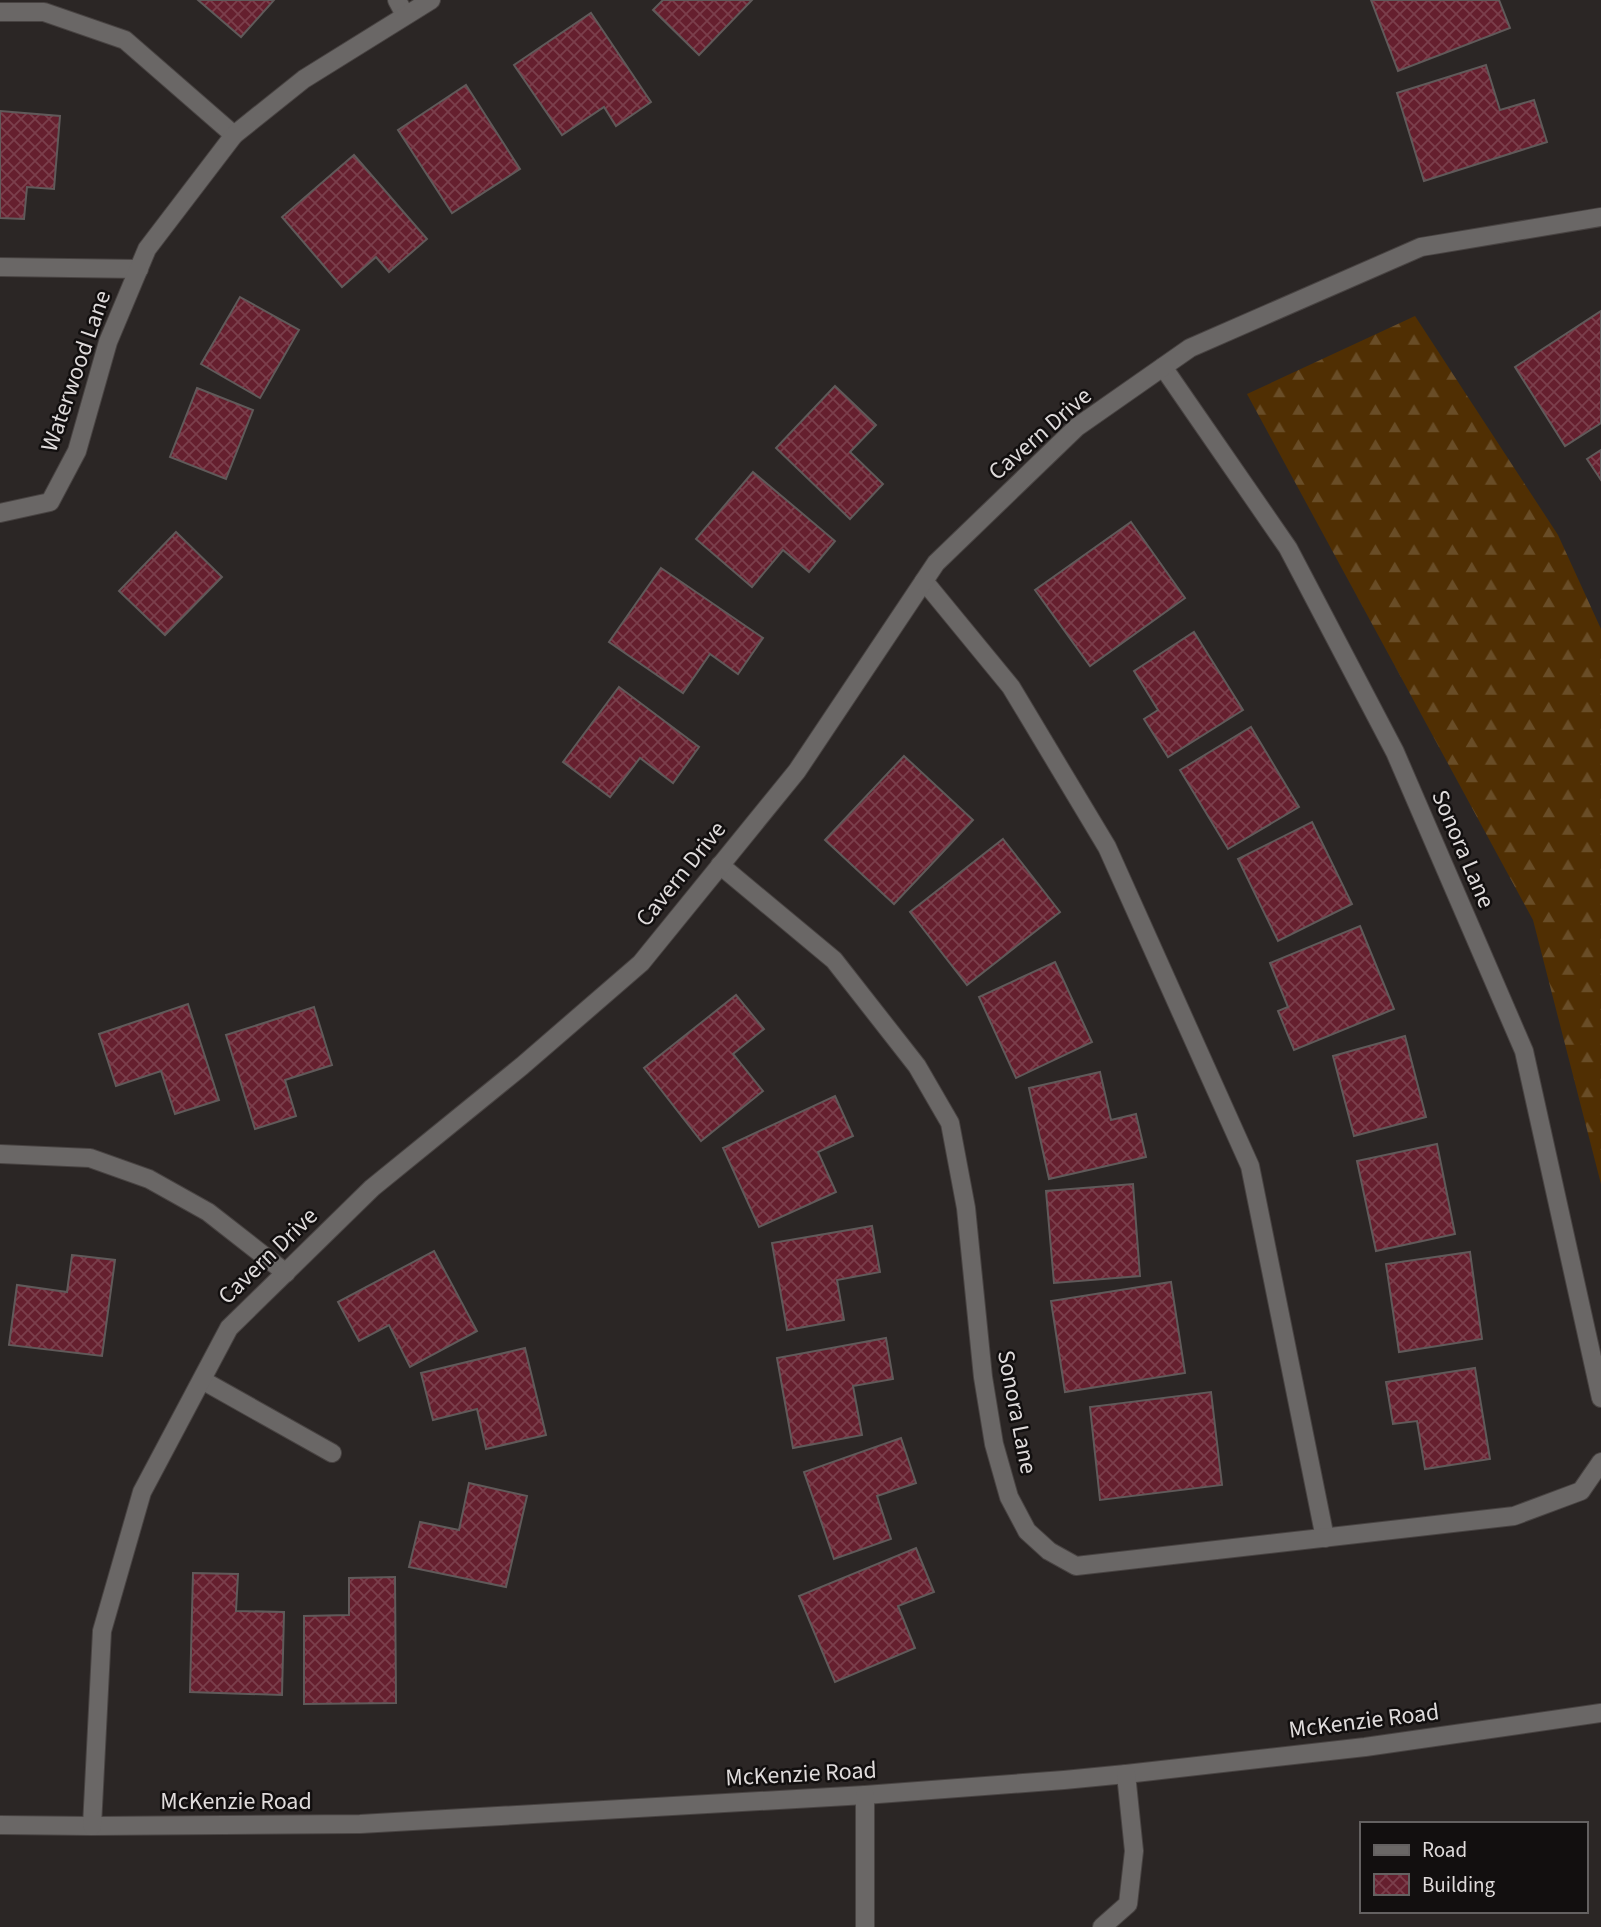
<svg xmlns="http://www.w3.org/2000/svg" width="1601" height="1927" font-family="'Source Sans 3',sans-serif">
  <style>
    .forest { fill: url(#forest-firs) }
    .building { fill: url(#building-cross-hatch); stroke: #605a5a; stroke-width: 2 }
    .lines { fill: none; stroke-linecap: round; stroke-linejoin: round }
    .minor-casing { stroke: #484342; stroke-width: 20 }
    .minor { stroke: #6a6766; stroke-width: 18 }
    .labels { text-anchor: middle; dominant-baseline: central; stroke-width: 5; stroke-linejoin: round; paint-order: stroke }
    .street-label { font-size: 24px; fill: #dfdbdb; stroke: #120f0f }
  </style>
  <defs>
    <pattern id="forest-firs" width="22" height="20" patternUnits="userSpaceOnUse" patternTransform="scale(1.75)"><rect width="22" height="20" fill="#502f03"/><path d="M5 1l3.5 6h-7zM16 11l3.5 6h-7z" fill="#694d27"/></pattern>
    <pattern id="building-cross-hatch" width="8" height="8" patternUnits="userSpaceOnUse" patternTransform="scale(1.75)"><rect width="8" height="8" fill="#651f2e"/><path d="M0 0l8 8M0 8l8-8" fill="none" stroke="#7b3f4c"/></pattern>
  </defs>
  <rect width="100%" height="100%" fill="#2b2625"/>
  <!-- forest -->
  <path class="forest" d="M1415,316L1558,535L1601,629V1184L1533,920L1247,394Z"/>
  <!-- building -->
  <g class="building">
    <path d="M198,0H274L241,37Z"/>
    <path d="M663,0H752L699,55L653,10Z"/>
    <path d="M1371,0H1499L1510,28L1398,71Z"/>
    <path d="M591,13L651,102L616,126L604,107L562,135L514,65Z"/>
    <path d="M1486,65L1500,110L1534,100L1547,142L1424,181L1397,93Z"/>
    <path d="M466,85L520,169L452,213L398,130Z"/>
    <path d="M0,111L60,116L54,189L27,187L24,219L0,218Z"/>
    <path d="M354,155L427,239L389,272L376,257L342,287L282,217Z"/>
    <path d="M240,297L299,330L260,398L201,364Z"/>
    <path d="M1601,311V423L1565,446L1515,367Z"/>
    <path d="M835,386L876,425L850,452L883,484L850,519L776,448Z"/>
    <path d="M197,388L253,410L226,479L170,457Z"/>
    <path d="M1601,450V480L1587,459Z"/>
    <path d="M753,472L835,541L809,572L783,550L752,587L696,539Z"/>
    <path d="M1131,522L1185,598L1090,666L1035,590Z"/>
    <path d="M176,532L222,577L165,635L119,591Z"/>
    <path d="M661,568L763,638L738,674L710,654L683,693L609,642Z"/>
    <path d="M1194,632L1243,710L1168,757L1144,719L1158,710L1134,671Z"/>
    <path d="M619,687L699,747L673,783L640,758L610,797L563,762Z"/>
    <path d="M1251,727L1299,807L1228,849L1180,770Z"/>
    <path d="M904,756L973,820L894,904L825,840Z"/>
    <path d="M1312,822L1352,904L1278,941L1238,859Z"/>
    <path d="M1003,839L1060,912L967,985L910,912Z"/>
    <path d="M1360,926L1394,1009L1294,1050L1278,1011L1288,1007L1270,963Z"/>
    <path d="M1055,962L1092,1042L1016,1078L979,997Z"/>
    <path d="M736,995L764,1029L733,1054L763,1091L701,1141L644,1068Z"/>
    <path d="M188,1004L219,1100L175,1114L161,1071L116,1086L99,1034Z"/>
    <path d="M314,1007L332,1065L285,1080L296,1116L255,1129L226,1035Z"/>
    <path d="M1405,1036L1426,1117L1354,1136L1333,1056Z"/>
    <path d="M1100,1072L1111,1120L1136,1114L1146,1157L1049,1179L1029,1088Z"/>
    <path d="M835,1096L853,1136L818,1152L836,1192L759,1227L723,1148Z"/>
    <path d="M1437,1144L1455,1234L1376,1251L1357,1161Z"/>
    <path d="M1133,1184L1140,1276L1054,1283L1046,1191Z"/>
    <path d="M872,1226L880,1272L837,1280L844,1320L787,1330L772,1243Z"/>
    <path d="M434,1251L477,1331L410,1367L389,1325L359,1341L338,1302Z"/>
    <path d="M1470,1252L1482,1339L1399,1352L1386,1264Z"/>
    <path d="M72,1255L115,1260L102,1356L9,1345L17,1285L67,1292Z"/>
    <path d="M1171,1282L1185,1373L1065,1392L1051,1301Z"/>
    <path d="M886,1338L893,1379L853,1386L862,1435L793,1448L777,1358Z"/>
    <path d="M525,1348L546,1435L486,1449L477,1409L433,1420L421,1373Z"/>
    <path d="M1475,1368L1490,1459L1425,1469L1417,1421L1393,1424L1386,1382Z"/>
    <path d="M1211,1392L1222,1485L1100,1500L1090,1407Z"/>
    <path d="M901,1438L916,1483L877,1496L891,1539L834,1559L804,1472Z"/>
    <path d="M469,1483L527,1496L506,1587L409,1567L420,1522L459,1530Z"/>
    <path d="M916,1548L934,1592L898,1606L915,1648L835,1682L799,1596Z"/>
    <path d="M193,1573L238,1574L236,1611L284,1612L282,1695L190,1692Z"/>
    <path d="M395,1577L396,1703L304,1704V1616L349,1615V1578Z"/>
  </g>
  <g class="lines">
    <defs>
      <g id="minor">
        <path d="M397,0L405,15"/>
        <path d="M0,12H44L125,40L234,135"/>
        <path d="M0,267L139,269"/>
        <path d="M1163,367L1288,548L1395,752L1524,1051L1601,1398"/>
        <path d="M0,513L50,502L77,451L108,342L147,249L234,135L304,79L431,0"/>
        <path d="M924,581L1011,687L1107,847L1250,1166L1325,1538"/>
        <path d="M720,865L834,960L917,1066L950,1123L966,1208L983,1377L994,1444L1009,1497L1027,1531L1049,1551L1076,1566L1514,1516L1581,1491L1601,1462"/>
        <path d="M0,1154L90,1158L149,1179L208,1212L286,1273"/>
        <path d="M202,1380L332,1453"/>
        <path d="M0,1825L92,1826L360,1824L865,1795L1064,1780L1126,1774L1365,1747L1601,1713"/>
        <path d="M92,1826L102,1631L142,1492L229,1328L372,1188L522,1066L641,963L797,771L936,563L1077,427L1190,348L1421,247L1601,217"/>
        <path d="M865,1927V1795"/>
        <path d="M1102,1927L1128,1904L1134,1851L1126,1774"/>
      </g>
    </defs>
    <!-- minor casing -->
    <use href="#minor" class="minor-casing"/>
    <!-- minor -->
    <use href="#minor" class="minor"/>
  </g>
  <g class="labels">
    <!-- street labels -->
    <g class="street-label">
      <text transform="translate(76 371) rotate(-71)">Waterwood Lane</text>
      <text transform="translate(1040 434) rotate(-41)">Cavern Drive</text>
      <text transform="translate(1463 849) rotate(67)">Sonora Lane</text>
      <text transform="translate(681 874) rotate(-51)">Cavern Drive</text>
      <text transform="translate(268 1256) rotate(-44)">Cavern Drive</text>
      <text transform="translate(1017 1412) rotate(79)">Sonora Lane</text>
      <text transform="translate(1364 1721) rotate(-7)">McKenzie Road</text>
      <text transform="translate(801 1774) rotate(-3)">McKenzie Road</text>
      <text x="236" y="1801">McKenzie Road</text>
    </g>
  </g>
  <!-- legend -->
  <rect x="1360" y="1822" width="228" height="91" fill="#120f0f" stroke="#646161" stroke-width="2"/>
  <rect x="1374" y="1845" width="35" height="10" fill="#6a6766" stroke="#646161" stroke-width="2"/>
  <text x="1422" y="1857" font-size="21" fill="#dfdbdb">Road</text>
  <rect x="1374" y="1874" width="35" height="21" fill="url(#building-cross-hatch)" stroke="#646161" stroke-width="2"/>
  <text x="1422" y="1892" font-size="21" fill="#dfdbdb">Building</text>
</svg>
